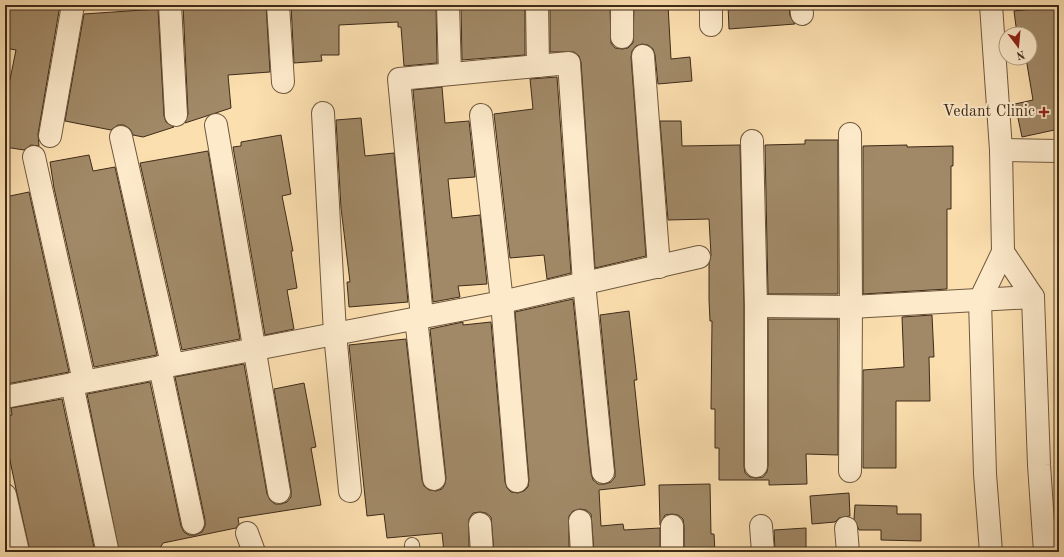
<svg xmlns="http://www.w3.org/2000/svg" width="1064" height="557" font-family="'Old Standard TT',serif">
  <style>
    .building { fill: #a18967; stroke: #3e2b19 }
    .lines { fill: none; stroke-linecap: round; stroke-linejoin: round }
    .service-casing { stroke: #6e583e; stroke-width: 16 }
    .minor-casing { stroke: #6e583e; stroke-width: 24 }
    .tertiary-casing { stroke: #6e583e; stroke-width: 24 }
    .service { stroke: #fdeacb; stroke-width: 14 }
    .minor { stroke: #fdeacb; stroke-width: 22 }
    .tertiary { stroke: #fdeacb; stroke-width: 22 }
    .poi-dot { fill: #8f2418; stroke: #fdeacb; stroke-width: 1.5 }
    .labels { text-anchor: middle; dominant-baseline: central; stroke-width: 4; stroke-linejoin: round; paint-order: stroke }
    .poi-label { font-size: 16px; fill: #3e2b19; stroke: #fdeacb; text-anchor: end }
  </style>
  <rect width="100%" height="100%" fill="#fcdfaf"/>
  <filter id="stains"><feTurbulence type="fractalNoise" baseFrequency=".005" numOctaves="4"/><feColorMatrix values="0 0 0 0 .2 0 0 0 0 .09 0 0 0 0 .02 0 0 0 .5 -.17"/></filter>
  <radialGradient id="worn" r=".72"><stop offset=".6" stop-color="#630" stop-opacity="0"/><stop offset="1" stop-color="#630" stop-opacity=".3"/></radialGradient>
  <!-- building -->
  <g class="building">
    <path d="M5,5H60L38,134L39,146L31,145L24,150L5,147V104L16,50L5,48Z"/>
    <path d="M183,5H266L270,72L228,75L231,108L185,123L188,114Z"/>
    <path d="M291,5H436L437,63L404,66L401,27H398V22L339,25V55H321L322,61L294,63Z"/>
    <path d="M461,5H525V55L462,60Z"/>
    <path d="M550,5H610L611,43L615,48L622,49L628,48L633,43L634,5H668L671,59L690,57L692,81L658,84L655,55L653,49L648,45L642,44L636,46L632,51L631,57L646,256L595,268L581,62L579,56L574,52H550Z"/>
    <path d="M728,5H789L790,16L795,24L729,29Z"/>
    <path d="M1059,6V129L1022,137L1015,104L1033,100L1026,58H1030V34H1017L1014,11Z"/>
    <path d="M158,9L164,116L166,122L174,127L143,137L133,135L130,129L124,125H118L111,130L65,121L84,14Z"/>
    <path d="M557,77L571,273L547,279L544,255L510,258L494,114L533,109L530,79Z"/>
    <path d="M442,87L445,123L469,121L475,177L448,179L452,218L480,215L487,284L458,286L460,297L433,302L413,90Z"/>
    <path d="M361,118L365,156L394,153L408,302L349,307L347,282H350L341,208L336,120Z"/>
    <path d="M660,121H681L682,146L740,145L744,306V466L745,473L750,477L756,478L763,477L767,472L768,466V319H838V455L806,454L807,484L769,485V480H719V448H715V409H711L712,321H710L709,300V264L711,255L709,219L668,220Z"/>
    <path d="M281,135L291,194L282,196L293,251H291L297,288L287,290L294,329L265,335L233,147L241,146V142Z"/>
    <path d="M805,140H838V294H768L765,145L805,144Z"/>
    <path d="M907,145V147L953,146V166H951V209H947V289L863,294V146Z"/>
    <path d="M208,151L240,339L182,350L140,163Z"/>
    <path d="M89,155L93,171L115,167L157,355L94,367L54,188L50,162Z"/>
    <path d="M29,192L69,372L7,384L5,371V197Z"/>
    <path d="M573,299L591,473L593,480L598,484H605L611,482L615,477V471L600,315L629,311L637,380H634L645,485L599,490L601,526L623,524L624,530L660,528V552H594L591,514L586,510L580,509L573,511L569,516V552H494L491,517L486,513L480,512L473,513L469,519V552H444L442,533L387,538L384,514L367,516L349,345L406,339L422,480L424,486L429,490L436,491L442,489L445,484L446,478L430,329L463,322V325L491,322L505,482L507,488L511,492L518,493L524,491L528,487L529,480L515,312Z"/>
    <path d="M932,315L934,357H929L930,401H896V468H863V370L904,367L902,317Z"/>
    <path d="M244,364L267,494L270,500L275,504H281L287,502L291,497V490L274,389L304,383L316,447L311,448L321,505L238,518L239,524L236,528L163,543L158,552H119L87,394L150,382L181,526L184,532L189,535H195L202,532L205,526V520L175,377Z"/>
    <path d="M62,399L95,552H30L16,489L5,437V416L12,415L11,408Z"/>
    <path d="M710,484L711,534H714L715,552H684V526L683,519L678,515L672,514L665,515L660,525L659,485Z"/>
    <path d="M849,493L850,516L839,518L835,522L812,524L810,496Z"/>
    <path d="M855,505L897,506V514H921V541L881,540V530H859L854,519Z"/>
    <path d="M806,528V552H775L774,530Z"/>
  </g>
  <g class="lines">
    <defs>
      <path id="service" d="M412,545L413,552"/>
      <g id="minor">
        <path d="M170,5L176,115"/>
        <path d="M278,5L283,82"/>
        <path d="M448,5L450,74"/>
        <path d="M537,5L538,66"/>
        <path d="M622,5V37"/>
        <path d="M711,5V25"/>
        <path d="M801,5L802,14"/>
        <path d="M643,56L659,267"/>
        <path d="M323,113L335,333L350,491"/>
        <path d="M481,115L502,302L517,481"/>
        <path d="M216,125L279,492"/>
        <path d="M850,134L851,307L850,471"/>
        <path d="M50,136L73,5"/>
        <path d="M121,137L172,364"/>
        <path d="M752,141L756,306V466"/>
        <path d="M1001,150L1059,151"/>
        <path d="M34,157L84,381"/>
        <path d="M756,306L851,307L1033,297"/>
        <path d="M422,317L399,79L569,63L584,283L603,472"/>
        <path d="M416,318L434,479"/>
        <path d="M160,367L193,523"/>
        <path d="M72,384L107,549"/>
        <path d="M5,397L502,302L699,257"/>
        <path d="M5,495L18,552"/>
        <path d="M580,521L582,552"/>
        <path d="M480,524L482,552"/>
        <path d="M672,526V552"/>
        <path d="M761,526L763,552"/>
        <path d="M846,528L848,552"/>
        <path d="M247,533L254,552"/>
      </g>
      <g id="tertiary">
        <path d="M1003,252L1033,297L1039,465L1045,552"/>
        <path d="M991,552L985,474L980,300L1003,252L1001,150L991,5"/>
      </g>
    </defs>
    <!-- service casing -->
    <use href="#service" class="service-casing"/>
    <!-- minor casing -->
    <use href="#minor" class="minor-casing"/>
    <!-- tertiary casing -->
    <use href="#tertiary" class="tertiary-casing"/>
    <!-- service -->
    <use href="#service" class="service"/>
    <!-- minor -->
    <use href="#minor" class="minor"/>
    <!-- tertiary -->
    <use href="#tertiary" class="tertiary"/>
  </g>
  <!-- markers -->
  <path class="poi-dot" d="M1042 106h4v4h4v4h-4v4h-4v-4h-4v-4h4z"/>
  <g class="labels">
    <!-- poi labels -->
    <g class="poi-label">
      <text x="1035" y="112">Vedant Clinic</text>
    </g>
  </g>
  <!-- margin -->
  <rect width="1064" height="557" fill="none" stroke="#fcdfaf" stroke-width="20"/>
  <rect x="6" y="6" width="1052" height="545" fill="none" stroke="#3e2b19" stroke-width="2"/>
  <rect x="10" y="10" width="1044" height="537" fill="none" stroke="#3e2b19"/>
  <!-- north arrow -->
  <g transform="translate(1018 46) rotate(164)"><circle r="19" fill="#fdeacb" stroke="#b19e84"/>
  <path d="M0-3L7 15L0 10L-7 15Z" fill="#8f2418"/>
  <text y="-6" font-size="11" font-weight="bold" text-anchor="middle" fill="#3e2b19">N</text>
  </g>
  <rect width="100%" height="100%" filter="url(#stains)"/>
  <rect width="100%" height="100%" fill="url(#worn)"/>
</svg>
